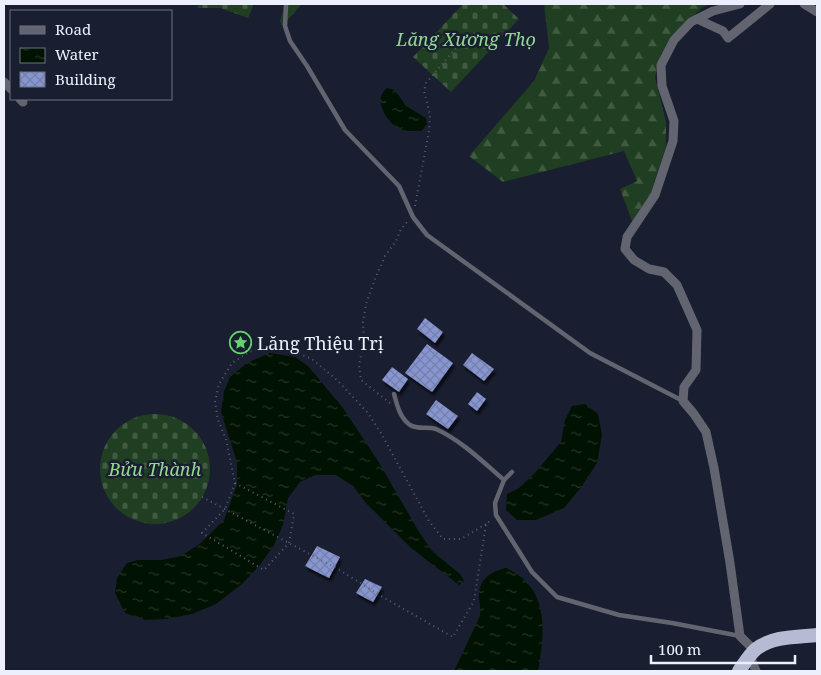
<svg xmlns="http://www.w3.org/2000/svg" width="821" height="675" font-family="'Noto Serif',serif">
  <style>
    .forest { fill: url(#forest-firs) }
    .cemetery { fill: url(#cemetery-stones) }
    .water { fill: url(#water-ripples) }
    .building { fill: url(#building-cross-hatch); filter: url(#shadow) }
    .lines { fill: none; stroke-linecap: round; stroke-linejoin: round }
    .path { stroke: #5a5f6f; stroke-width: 2; stroke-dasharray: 1 4; stroke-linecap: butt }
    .service { stroke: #626570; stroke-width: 4.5 }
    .minor { stroke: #626570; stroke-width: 9 }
    .trunk { stroke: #b4bbd2; stroke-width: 14 }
    .labels { text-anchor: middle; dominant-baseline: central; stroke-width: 5; stroke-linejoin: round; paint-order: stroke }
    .park-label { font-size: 18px; font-style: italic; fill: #92d793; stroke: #191e30 }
    .poi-label { font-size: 18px; fill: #ecf0fd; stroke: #191e30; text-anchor: start }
  </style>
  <defs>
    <pattern id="forest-firs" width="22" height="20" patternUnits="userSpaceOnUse" patternTransform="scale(1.25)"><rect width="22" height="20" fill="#203e21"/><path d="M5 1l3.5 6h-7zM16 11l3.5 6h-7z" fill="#415a42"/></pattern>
    <pattern id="cemetery-stones" width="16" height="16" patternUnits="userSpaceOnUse" patternTransform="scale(1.25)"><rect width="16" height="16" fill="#203e21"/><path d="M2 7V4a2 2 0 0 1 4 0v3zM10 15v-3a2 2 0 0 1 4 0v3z" fill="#415a42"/></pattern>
    <pattern id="water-ripples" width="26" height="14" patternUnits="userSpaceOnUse" patternTransform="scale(1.25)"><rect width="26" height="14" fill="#001201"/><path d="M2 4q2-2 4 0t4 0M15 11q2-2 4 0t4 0" fill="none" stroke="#253527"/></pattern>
    <pattern id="building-cross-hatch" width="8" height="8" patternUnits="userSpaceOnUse" patternTransform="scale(1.25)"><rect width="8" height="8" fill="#8796d1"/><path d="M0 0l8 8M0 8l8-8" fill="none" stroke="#747fa9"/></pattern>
    <filter id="shadow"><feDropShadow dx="2" dy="4" stdDeviation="1" flood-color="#0009"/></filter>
  </defs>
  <rect width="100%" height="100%" fill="#191e30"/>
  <!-- forest -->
  <path class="forest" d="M544,4H711L703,7L681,27L661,54L655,77L666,122V147L650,194L632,221L620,189L637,181L624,151L503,182L469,156L534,81L549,48Z"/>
  <!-- cemetery -->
  <g class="cemetery">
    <path d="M199,4H254L248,18L220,8H197Z"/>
    <path d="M285,4H302L282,26L280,21Z"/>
    <path d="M463,4H503L519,19L451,92L413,57Z"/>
    <circle cx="155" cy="469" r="55"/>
  </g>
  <!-- water -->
  <g class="water">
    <path d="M387,88L395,90L406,106L426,118L427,125L421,131C413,131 405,132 398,128C385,120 373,98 387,88Z"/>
    <path d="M270,353L295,357L308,366L343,408L378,461L419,532L433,552L460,574L464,581L459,585L410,547L366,503L353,486L336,475H315L300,482L288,498L283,525L274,545L260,565L242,584L216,604L192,614L166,619L145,620L125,613L115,593L117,578L127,563L138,560H162L181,556L201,543L224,520L237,485V462L221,412L224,392L230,377L247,363Z"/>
    <path d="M585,404L598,414L602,435L597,463L582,486L564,508L536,520H517L506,510L507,494L519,488L534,474L561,442L565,420L572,406Z"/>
    <path d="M506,568C550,588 545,631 538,671H454L480,616C481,608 479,602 479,595C479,578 493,571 506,568Z"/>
  </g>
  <!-- building -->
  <g class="building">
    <path d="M425,318L443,332L435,343L417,329Z"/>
    <path d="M427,344L453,363L432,392L405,373Z"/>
    <path d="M472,353L494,369L484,381L463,365Z"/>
    <path d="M392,367L408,379L399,392L382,380Z"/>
    <path d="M477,392L486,399L477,411L468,404Z"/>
    <path d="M436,400L458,416L448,429L426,414Z"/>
    <path d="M317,546L340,557L329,578L305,566Z"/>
    <path d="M365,579L382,587L373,602L356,593Z"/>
  </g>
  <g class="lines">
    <!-- path -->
    <g class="path">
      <path d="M415,206L429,131L430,115L424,91L426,83L456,48L467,38"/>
      <path d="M390,403L361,380L359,365L364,341L363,322L366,304L375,279L385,256L396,241L401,229L408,221"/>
      <path d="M235,483L294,514L289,543L264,570L202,533L225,509L235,483L226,439L218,420L215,402L219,384L232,363L249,352L273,346L293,351L312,359L338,381L367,412L381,433L429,521L443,539H461L486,524"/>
      <path d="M202,497L338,569L381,596L453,637L474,601L486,524L491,520"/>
    </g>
    <!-- service -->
    <g class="service">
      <path d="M286,4L285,26L290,41L307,66L345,130L399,186L413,217L427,235L590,353L683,401"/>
      <path d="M394,394C397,405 400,418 410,425C418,430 427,426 436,429C462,441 483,462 504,480"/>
      <path d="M512,472L504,480L495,503L496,515L532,572L557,597L619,615L672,623L740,636"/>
    </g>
    <!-- minor -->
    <g class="minor">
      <path d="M740,4L713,11L691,22L674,40L661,65L662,86L674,121L673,141L655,195L627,237L625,249L634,260L649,269L664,272L677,285L697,330L696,370L684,387L683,401L694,414L706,432L714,468L730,563L740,636L754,650"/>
      <path d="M804,4L817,12"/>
      <path d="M697,19L723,31L728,38L770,4"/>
      <path d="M4,82L11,89"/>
      <path d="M20,99L23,102"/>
      <path d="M750,656L756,671"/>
    </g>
    <!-- trunk -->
    <path class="trunk" d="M739,671C744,664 749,655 756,649C773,636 797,637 817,635"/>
  </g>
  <!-- icons -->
  <defs>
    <symbol id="sight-ring" viewBox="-11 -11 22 22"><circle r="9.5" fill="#191e30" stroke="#62d469" stroke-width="1.5"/><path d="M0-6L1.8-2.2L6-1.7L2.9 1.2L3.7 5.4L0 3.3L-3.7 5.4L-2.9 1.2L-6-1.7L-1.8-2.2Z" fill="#62d469"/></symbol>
  </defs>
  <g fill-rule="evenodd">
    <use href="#sight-ring" x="228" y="330" width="25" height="25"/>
  </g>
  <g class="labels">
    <!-- park labels -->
    <g class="park-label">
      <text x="466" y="39">Lăng Xương Thọ</text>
      <text x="155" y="469">Bửu Thành</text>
    </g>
    <!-- poi labels -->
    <g class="poi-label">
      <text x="257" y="343">Lăng Thiệu Trị</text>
    </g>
  </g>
  <!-- border -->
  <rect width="821" height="675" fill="none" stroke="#ecf0fd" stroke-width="10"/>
  <!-- legend -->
  <rect x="10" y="10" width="162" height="90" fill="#191e30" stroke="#6d7282"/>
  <rect x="20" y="26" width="25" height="8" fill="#626570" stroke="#6d7282"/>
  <text x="55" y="35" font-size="15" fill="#ecf0fd">Road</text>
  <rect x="20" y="48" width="25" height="15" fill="url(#water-ripples)" stroke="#6d7282"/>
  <text x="55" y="60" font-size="15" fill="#ecf0fd">Water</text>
  <rect x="20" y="72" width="25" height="15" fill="url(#building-cross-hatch)" stroke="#6d7282"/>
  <text x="55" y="85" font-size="15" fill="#ecf0fd">Building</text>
  <!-- scale -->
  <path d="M651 655v8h144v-8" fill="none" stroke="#ecf0fd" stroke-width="2.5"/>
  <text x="658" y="655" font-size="15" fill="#ecf0fd" stroke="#191e30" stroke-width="4" paint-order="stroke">100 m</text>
</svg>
